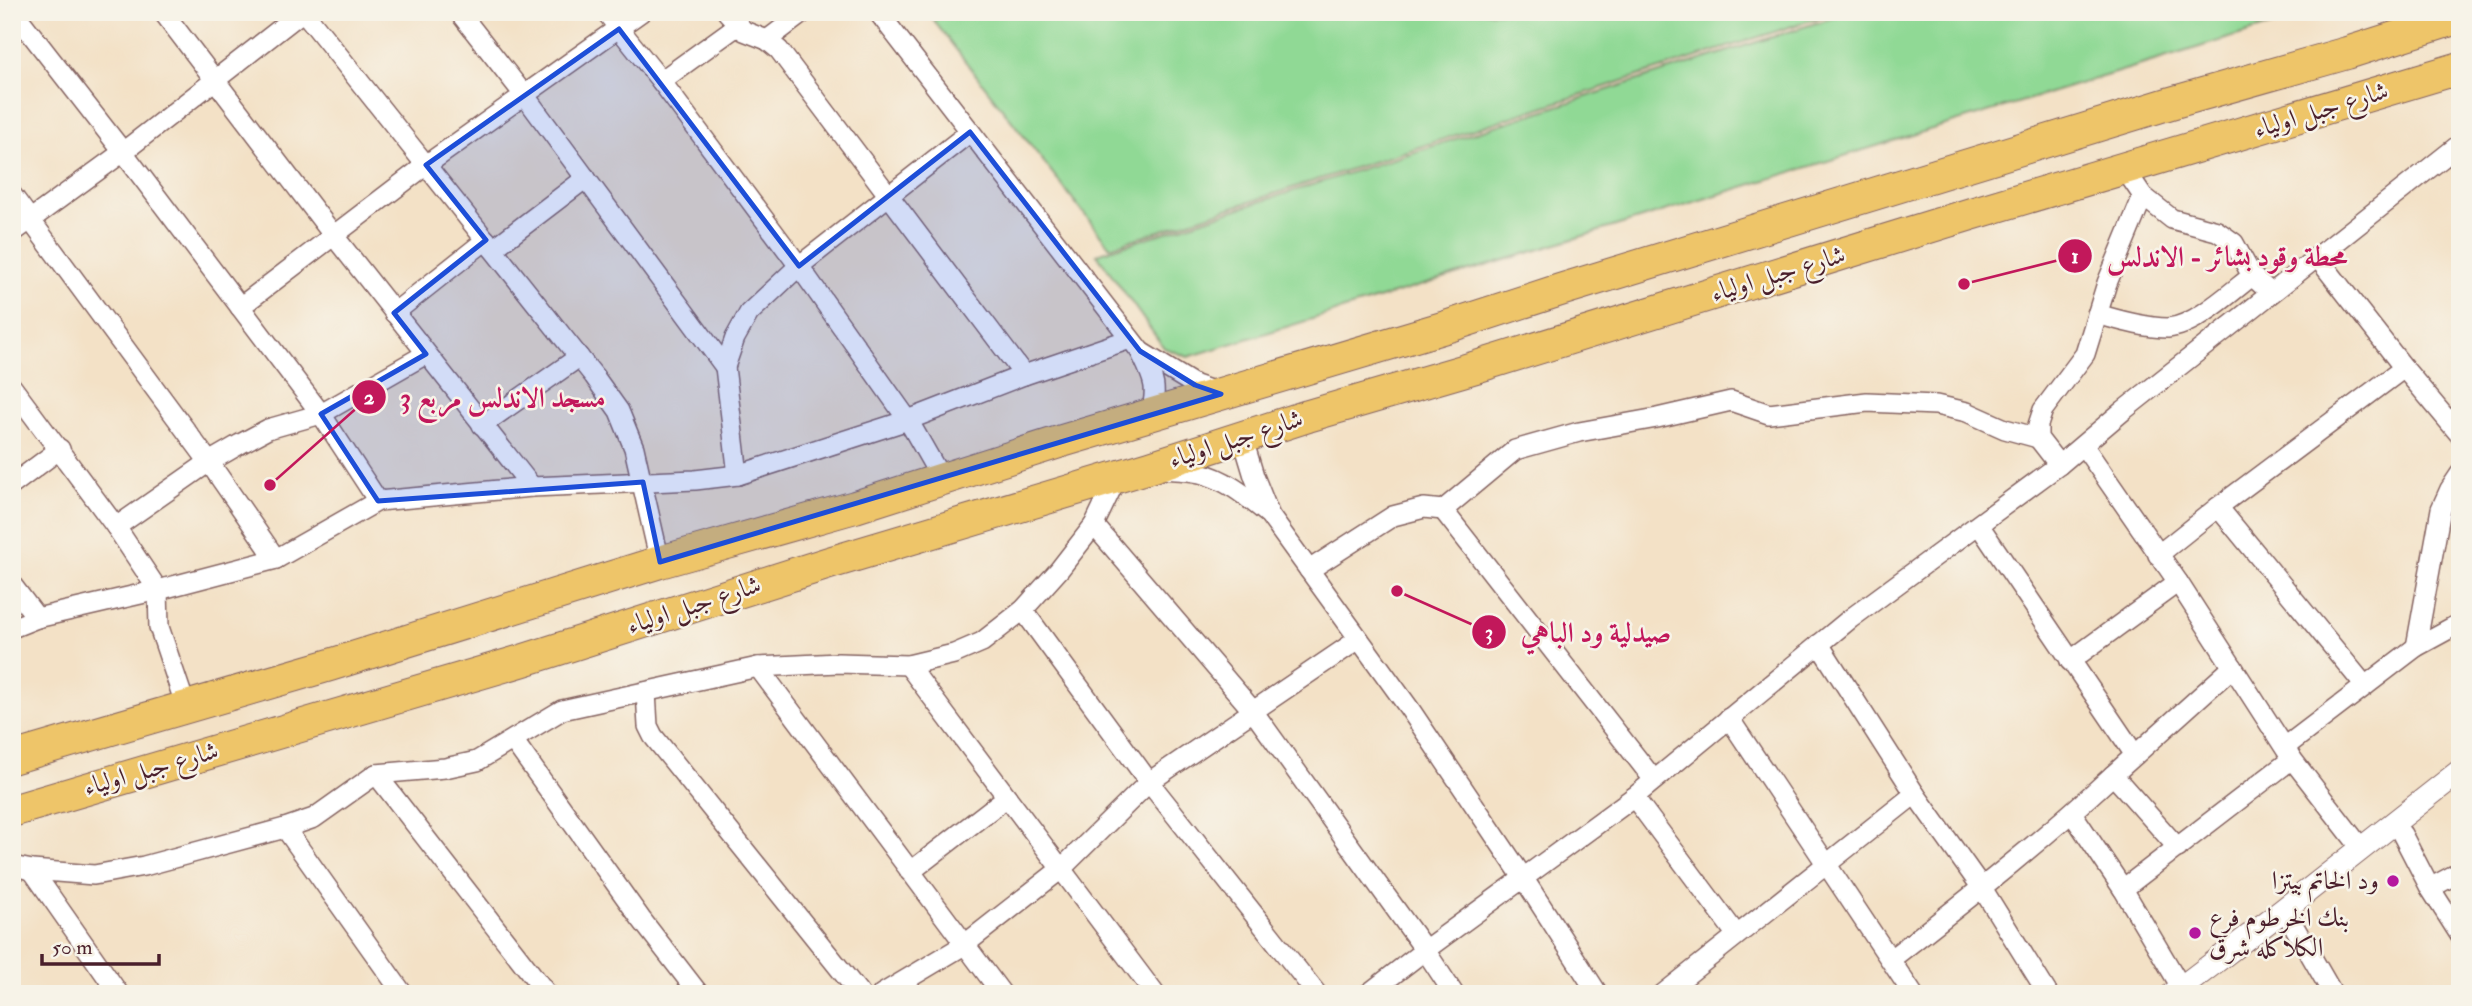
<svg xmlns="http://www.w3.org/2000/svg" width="2472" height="1006" font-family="'IM FELL Double Pica',Amiri,serif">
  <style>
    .green { fill: #90d995; stroke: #6d7c60; stroke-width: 2 }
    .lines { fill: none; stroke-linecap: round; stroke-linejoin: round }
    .minor-casing { stroke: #856361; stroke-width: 22 }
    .tertiary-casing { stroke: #856361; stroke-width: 25 }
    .trunk-casing { stroke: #856361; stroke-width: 34 }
    .minor { stroke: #fff; stroke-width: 19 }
    .tertiary { stroke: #fff; stroke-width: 23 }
    .trunk { stroke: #eec569; stroke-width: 32 }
    .marked { fill: #1d4ed8; fill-opacity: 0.2; stroke: #1d4ed8; stroke-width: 5; stroke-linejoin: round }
    .poi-dot { fill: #b5179e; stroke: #f7f3e8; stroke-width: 2.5 }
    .labels { text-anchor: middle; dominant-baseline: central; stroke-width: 5; stroke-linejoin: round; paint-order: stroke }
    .street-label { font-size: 26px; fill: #4a1f2b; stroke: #f7f3e8 }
    .poi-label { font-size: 26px; fill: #4a1f2b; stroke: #f7f3e8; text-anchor: end }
    .leader { fill: none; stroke: #c2185b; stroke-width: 2.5 }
    .callout-dot { fill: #c2185b; stroke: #f7f3e8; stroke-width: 2.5 }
    .mark-label { font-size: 21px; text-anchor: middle; font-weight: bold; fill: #fff }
    .callout-label { font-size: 28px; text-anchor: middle; font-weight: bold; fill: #c2185b; stroke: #f7f3e8; stroke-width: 5; stroke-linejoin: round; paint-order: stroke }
  </style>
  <rect width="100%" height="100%" fill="#f7f3e8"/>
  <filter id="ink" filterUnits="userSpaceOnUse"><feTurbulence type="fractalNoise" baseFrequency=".0143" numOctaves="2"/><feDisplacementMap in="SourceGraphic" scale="14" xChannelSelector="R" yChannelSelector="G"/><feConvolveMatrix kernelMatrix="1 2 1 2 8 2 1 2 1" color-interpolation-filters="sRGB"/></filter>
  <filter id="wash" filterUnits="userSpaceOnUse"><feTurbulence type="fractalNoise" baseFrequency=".00686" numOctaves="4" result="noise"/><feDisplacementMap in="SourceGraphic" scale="28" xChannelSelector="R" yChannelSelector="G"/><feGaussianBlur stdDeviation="1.57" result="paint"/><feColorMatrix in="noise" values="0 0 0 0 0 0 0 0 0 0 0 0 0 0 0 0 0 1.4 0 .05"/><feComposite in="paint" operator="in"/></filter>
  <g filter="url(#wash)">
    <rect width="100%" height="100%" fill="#f3e1c6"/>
    <!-- green -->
    <g class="green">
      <path d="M927,12H1836L1110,247Z"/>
      <path d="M1850,12H2314L1188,357L1164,348L1097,254Z"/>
    </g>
  </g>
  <g filter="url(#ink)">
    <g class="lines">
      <defs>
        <g id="minor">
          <path d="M14,12L123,152L321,414L378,501"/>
          <path d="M163,12L334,236L532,487"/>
          <path d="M304,12L594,376L619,411L634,448L660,562"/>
          <path d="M459,12L525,96L725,367"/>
          <path d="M606,12L661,81L799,266L908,420L941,478"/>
          <path d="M727,12L744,31L767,40L779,50L1024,375"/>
          <path d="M878,12L1140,351C1153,378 1159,386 1150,416"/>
          <path d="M767,40L804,12"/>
          <path d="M661,81L737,26"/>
          <path d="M2124,168L2143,196L2172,219L2217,231L2234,243L2252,276L2271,293"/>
          <path d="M12,195L209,462L276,559"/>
          <path d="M12,233L123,152L302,12"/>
          <path d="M493,249L586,178"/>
          <path d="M2318,258L2404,368L2460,435"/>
          <path d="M240,307L426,165L641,12"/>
          <path d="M394,313L486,240"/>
          <path d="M2097,314C2119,320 2145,328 2168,328C2195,326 2231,292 2252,276"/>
          <path d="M1141,352L1195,385L1219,393"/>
          <path d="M12,387L116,527L158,590L159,627L186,707"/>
          <path d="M482,425L579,357"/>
          <path d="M1242,436L1254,476L1270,516L1409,708L1524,879L1598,994"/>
          <path d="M2083,445L2178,582L2292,759L2361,848"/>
          <path d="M2059,465L2038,438V425L2043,410L2085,354L2107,283L2143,196"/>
          <path d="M1162,469C1174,470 1188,470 1200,473C1226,479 1247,497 1267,513"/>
          <path d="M738,475L725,367L735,338L749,313L799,266L970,132"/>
          <path d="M12,485L60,449"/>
          <path d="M2218,507L2365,686L2285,747"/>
          <path d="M1443,510L1654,780"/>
          <path d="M1094,525L1253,711L1425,950L1454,994"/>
          <path d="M1979,525L2135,755"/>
          <path d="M116,527L209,462L240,444L268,429L321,414L426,354"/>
          <path d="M2158,555L2218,507L2404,368"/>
          <path d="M1309,570L1393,516L1424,508L1443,510L1515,450L1579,432L1657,418L1731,401L1769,414L1867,402L1936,405L1967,412L2005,429L2038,438"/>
          <path d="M12,585L37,618"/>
          <path d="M1023,610L1149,782L1317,994"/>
          <path d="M12,628L37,618L158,590L276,559L378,501L532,487L695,480L738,475L908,420L1024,375L1130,339"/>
          <path d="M1819,644L1915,794L1982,888L2048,994"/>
          <path d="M2416,647L2441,509L2450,489L2460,474"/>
          <path d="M2070,661L2178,582"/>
          <path d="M908,665L1155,994"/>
          <path d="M758,667L1002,994"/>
          <path d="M2365,686L2416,647L2460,623"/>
          <path d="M646,692L648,726L653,736L860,994"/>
          <path d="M1729,718L1913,994"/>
          <path d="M513,740L641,919L699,994"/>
          <path d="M376,774L547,994"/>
          <path d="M1634,797L1736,934"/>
          <path d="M2072,813L2123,889L2181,987"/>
          <path d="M285,828L403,994"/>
          <path d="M2402,834L2430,888L2460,935"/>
          <path d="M2178,848L2113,775L2233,667"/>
          <path d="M12,866L32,870L94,875L144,866L285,828L314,818L376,774L445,768L477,761L562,710L758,667L838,663L908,665L954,654L982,642L1023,610L1059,570L1094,525L1117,477"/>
          <path d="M32,870L119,994"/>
          <path d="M910,872L1007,797"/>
          <path d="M2430,888L2460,872"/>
          <path d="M2123,889L2292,759"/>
          <path d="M2291,921L2333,994"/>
          <path d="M1891,959C1967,900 2042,841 2113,775"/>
          <path d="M882,994L964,945L1061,869L1149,782L1359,639"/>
          <path d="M1368,994L1425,950L1634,797L1850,619L2059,465L2124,410L2460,144"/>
          <path d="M1663,994L1915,794"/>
        </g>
        <path id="tertiary" d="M2173,994L2282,911L2460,771"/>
        <g id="trunk">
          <path d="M12,758L330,665L660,562L855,507L1062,441L1449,326L1560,290L2171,103L2347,53L2460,17"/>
          <path d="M12,811L521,661L829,563L1150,467L1308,416L1476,367L1971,214L2460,68"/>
        </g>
      </defs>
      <!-- minor casing -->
      <use href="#minor" class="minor-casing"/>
      <!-- tertiary casing -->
      <use href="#tertiary" class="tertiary-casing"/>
      <!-- trunk casing -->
      <use href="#trunk" class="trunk-casing"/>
      <!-- minor -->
      <use href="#minor" class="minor"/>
      <!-- tertiary -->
      <use href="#tertiary" class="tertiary"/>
      <!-- trunk -->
      <use href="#trunk" class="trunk"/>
    </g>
  </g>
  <!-- marked area -->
  <path class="marked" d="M619,29L799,266L970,132L1140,351L1195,385L1221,394L660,562L643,482L378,501L321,414L426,354L394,313L486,240L426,165Z"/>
  <!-- markers -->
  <g class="poi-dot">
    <circle cx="2393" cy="881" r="7"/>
    <circle cx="2195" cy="933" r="7"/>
  </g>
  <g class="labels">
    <!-- street labels -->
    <g class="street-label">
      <text transform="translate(2321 110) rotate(-17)">شارع جبل اولياء</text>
      <text transform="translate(1778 274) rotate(-17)">شارع جبل اولياء</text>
      <text transform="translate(1236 439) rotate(-18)">شارع جبل اولياء</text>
      <text transform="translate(694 605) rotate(-18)">شارع جبل اولياء</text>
      <text transform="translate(151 769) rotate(-16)">شارع جبل اولياء</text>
    </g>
    <!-- poi labels -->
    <g class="poi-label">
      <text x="2379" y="881">ود الخاتم بيتزا</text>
      <text x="2209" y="918" text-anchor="start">بنك الخرطوم فرع<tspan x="2209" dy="30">الكلاكله شرق</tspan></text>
    </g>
  </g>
  <!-- callouts -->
  <path class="leader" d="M1964 284L2075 256M270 485L369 397M1397 591L1489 632"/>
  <g class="callout-dot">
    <circle cx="1964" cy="284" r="7"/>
    <circle cx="270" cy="485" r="7"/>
    <circle cx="1397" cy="591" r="7"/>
    <circle cx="2075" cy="256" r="18"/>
    <circle cx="369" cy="397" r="18"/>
    <circle cx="1489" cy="632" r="18"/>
  </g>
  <g class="mark-label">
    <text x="2075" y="263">1</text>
    <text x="369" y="404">2</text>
    <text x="1489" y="639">3</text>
  </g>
  <g class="callout-label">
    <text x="2227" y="266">محطة وقود بشائر - الاندلس</text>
    <text x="503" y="407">مسجد الاندلس مربع 3</text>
    <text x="1596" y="642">صيدلية ود الباهي</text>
  </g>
  <!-- margin -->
  <rect width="2472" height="1006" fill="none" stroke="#f7f3e8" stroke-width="42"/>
  <!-- scale -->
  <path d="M42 954v10h117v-10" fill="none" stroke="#4a1f2b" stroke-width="3.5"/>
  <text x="52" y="954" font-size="21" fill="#4a1f2b" stroke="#f7f3e8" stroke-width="5" paint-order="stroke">50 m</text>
</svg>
